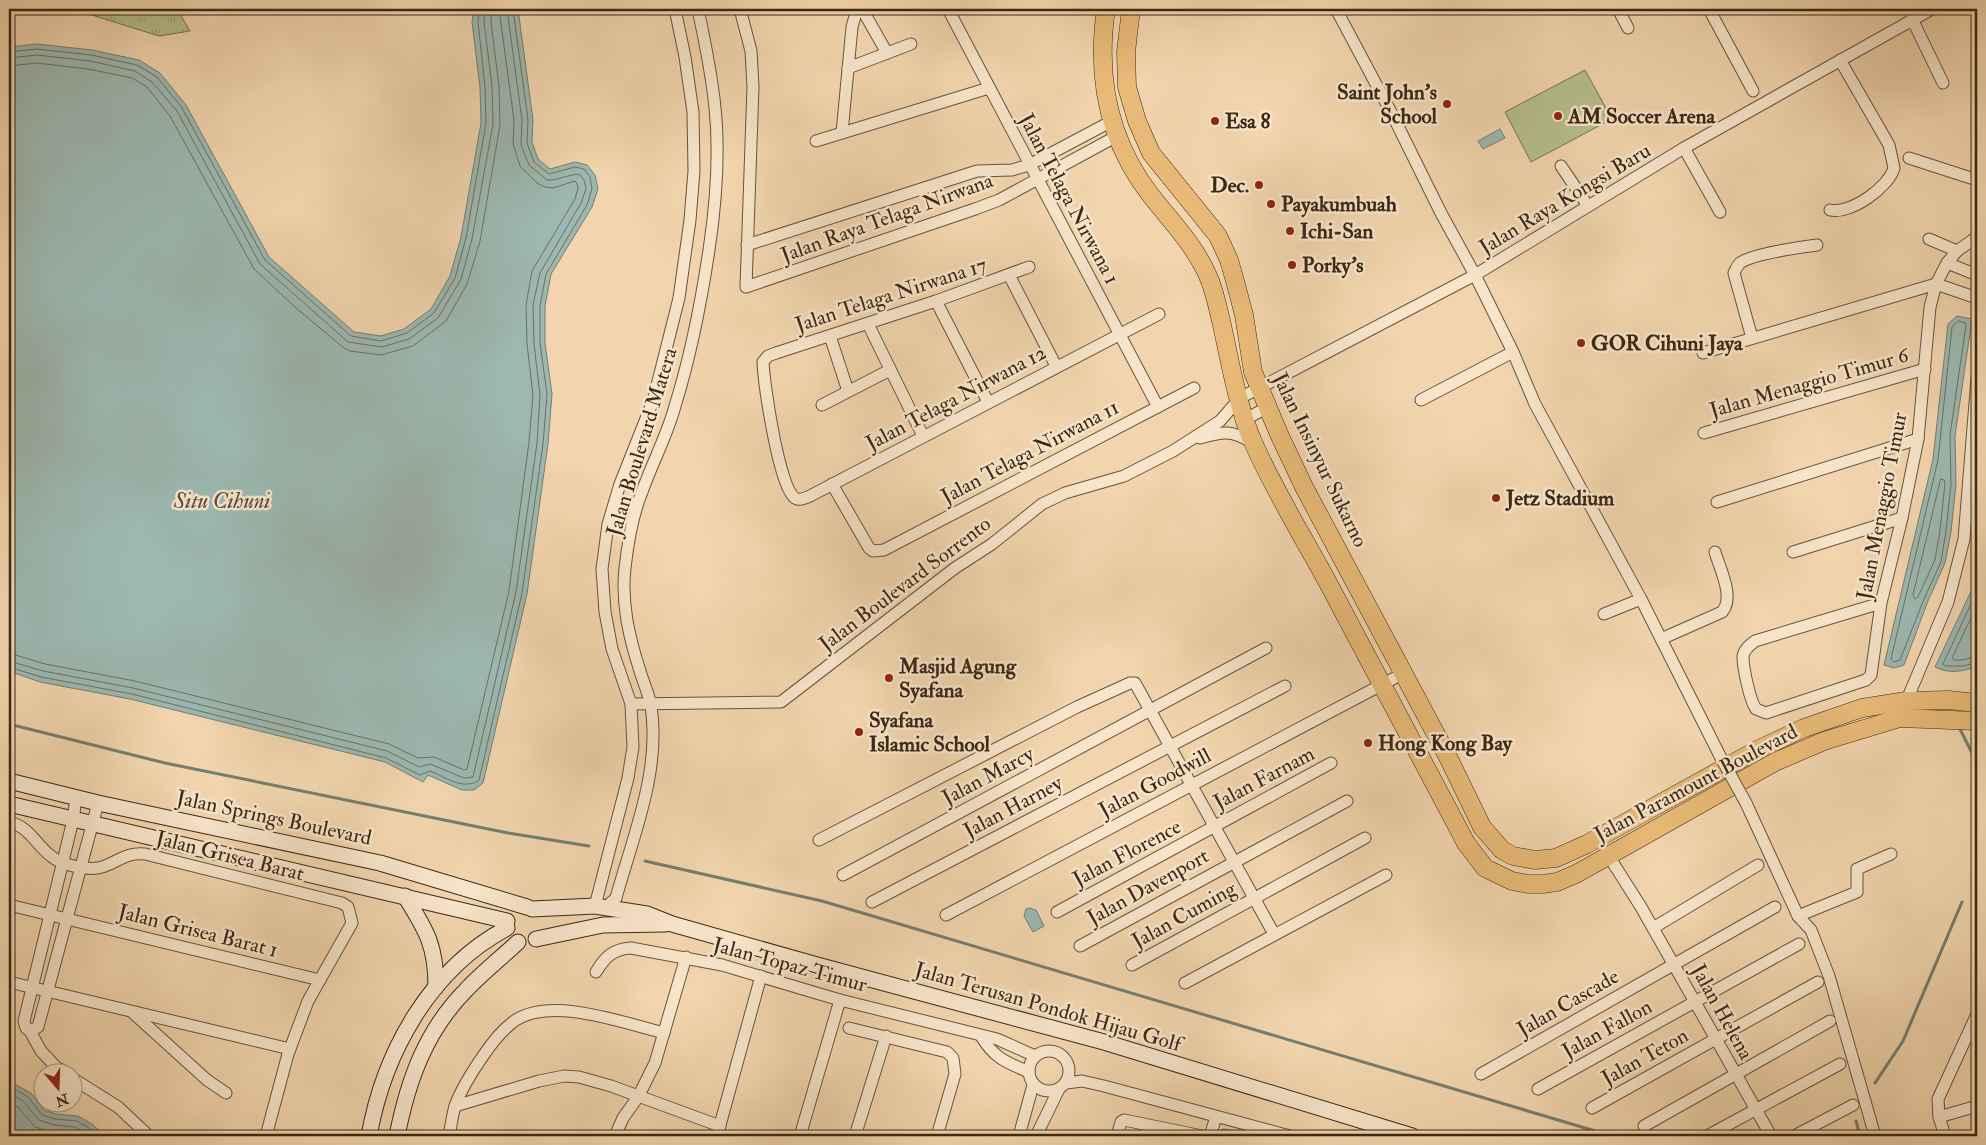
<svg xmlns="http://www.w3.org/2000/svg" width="1986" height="1145" font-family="'IM FELL Double Pica',serif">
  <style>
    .park { fill: url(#park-tufts); stroke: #787351 }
    .pitch { fill: #b6be8e; stroke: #787351 }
    .water { fill: #9cb8b1; stroke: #757e72 }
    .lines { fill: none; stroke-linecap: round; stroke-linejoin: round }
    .shore { stroke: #6c7062; stroke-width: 1 }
    .stream { stroke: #757e72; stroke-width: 3 }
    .street-casing { stroke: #69533a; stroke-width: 13 }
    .secondary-casing { stroke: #3b2814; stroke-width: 17 }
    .primary-casing { stroke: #3b2814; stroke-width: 19 }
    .street { stroke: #f7e4ca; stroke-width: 11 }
    .secondary { stroke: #f7e4ca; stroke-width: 15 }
    .primary { stroke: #e9ba77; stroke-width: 18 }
    .street-bridge-casing { stroke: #69533a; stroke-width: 13; stroke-linecap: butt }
    .street-bridge { stroke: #f7e4ca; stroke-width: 11 }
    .poi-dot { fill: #8f2418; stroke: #f7e4ca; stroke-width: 2 }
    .labels { text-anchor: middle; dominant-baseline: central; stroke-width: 5; stroke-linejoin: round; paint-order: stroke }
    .poi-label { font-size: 21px; font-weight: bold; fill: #3b2814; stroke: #f7e4ca; text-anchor: start }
    .street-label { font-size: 21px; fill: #3b2814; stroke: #f7e4ca }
    .water-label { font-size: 22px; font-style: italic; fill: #534c3b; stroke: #f7e4ca }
  </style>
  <defs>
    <pattern id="park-tufts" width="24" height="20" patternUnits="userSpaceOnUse" patternTransform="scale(1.25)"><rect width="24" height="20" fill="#b6be8e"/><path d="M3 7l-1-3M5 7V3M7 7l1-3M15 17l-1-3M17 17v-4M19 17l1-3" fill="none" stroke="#9da37a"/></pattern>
  </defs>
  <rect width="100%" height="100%" fill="#f2d5ae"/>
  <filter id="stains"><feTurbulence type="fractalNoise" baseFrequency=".004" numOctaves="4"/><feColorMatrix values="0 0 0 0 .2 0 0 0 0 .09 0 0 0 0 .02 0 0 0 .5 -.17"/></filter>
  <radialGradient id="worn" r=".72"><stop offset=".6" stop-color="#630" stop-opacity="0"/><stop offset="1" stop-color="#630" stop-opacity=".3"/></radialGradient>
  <!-- park -->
  <path class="park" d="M9,9H177L190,31L159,36L79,11L9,14Z"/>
  <!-- pitch -->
  <path class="pitch" d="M1585,70L1612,119L1531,162L1505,112Z"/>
  <!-- water -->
  <g class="water">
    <path d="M474,9H518L533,120L532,142L538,159L550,169L575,162L587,165L595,175L598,189L592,207L551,274L545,306V343L552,394L548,444L527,594L483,783L474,790H462L428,775L423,782L385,762L130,699L40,682L9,671V47L37,44L92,50L139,60L160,73L186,105L269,257L354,332L381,336L404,329L431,309L450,276L461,237L481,123L480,87L472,22Z"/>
    <path d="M1500,129L1505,138L1483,149L1478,141Z"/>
    <path d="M1957,316L1972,319L1955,436L1956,484L1951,532L1945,563L1928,601L1904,665L1894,668L1884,665L1933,459L1948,324Z"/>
    <path d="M1977,579V666C1963,672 1949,674 1935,667Z"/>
    <path d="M1029,908L1036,910L1044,926L1033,932L1024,916L1026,909Z"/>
    <path d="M9,1081L31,1093L44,1110L56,1114L78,1116L92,1124L105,1136H9Z"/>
  </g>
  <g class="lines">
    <!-- shore -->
    <g class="shore">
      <path d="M9,52L37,49L91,55L137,65L157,77L182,108L265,260L351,336L381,341L407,333L434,313L455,278L466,238L486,123L485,87L478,22L479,9"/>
      <path d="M9,58L37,55L90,61L135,71L152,82L177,111L260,264L348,342L382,347L409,339L438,318L461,279L472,239L493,124L492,86L484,22L485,9"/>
      <path d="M9,66L37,63L88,69L132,78L147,87L170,116L254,269L295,307L344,348L350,351L381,355L413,346L446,321L467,284L480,241L500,125L499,86L491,22L492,9"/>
      <path d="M1959,321L1965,323L1966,325L1950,435L1951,484L1946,531L1941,562L1924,599L1900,660L1894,662L1891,659L1938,460L1952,327Z"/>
      <path d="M1941,479L1944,480L1945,483L1940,530L1935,560L1918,597L1915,599L1913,596Z"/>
      <path d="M1977,591L1943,664L1945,666H1964L1977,662"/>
      <path d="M1977,605L1952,658L1954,660H1963L1977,656"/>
      <path d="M9,653L45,664L135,681L389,744L418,758L434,757L464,770L467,769L509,591L529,442L533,395L527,344L526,305L532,271L575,199L578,188L577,183L575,181L553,188L545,187L537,183L520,166L513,144L514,120L499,9"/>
      <path d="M9,661L43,671L133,688L387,751L419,767L430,764L464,778L473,777L516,592L537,443L540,395L534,344L533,305L540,273L581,203L586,189L584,180L580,175L576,174L553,180H547L529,165L521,145L522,120L507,9"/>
      <path d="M9,667L41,677L132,694L386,758L420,775L430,771C445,777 464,791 479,780L522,593L543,444L547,394L540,343V306L546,274L587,205L592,189L590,177L584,169L575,167L549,174L534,162L527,143L528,120L513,9"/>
      <path d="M9,1086L28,1097L42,1115L55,1119L77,1121L89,1128L98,1136"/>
      <path d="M9,1093L23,1101L39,1120L54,1125L75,1127L89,1136"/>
      <path d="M9,1102L18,1107L35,1127L51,1132L76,1136"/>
    </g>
    <!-- stream -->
    <g class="stream">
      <path d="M9,724L165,763L508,833L589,846"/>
      <path d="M1959,727L1977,763"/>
      <path d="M645,861L822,901L1612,1136"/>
      <path d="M1875,1083L1903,1041L1962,902"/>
      <path d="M1856,1121L1860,1136"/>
    </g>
    <defs>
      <g id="street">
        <path d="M740,9L751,51L753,87L746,287L975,209L999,200L1117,136"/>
        <path d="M862,9L887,53"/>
        <path d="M948,9L1158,407"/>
        <path d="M1336,9L1392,114L1441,213L1475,275L1513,352L1535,404L1641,599L1720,756"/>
        <path d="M1618,9L1628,28"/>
        <path d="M1709,9L1753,91"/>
        <path d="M1912,19L1943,83"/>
        <path d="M848,68L911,44"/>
        <path d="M842,133L852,27L857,9"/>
        <path d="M816,141L989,88"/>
        <path d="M1684,148L1720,212"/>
        <path d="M1909,158L1977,180"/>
        <path d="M1561,166L1588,206"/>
        <path d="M1830,210C1850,215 1889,187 1894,168L1889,145L1840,60"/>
        <path d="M1929,239L1957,251"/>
        <path d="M747,245L977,171L1012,170L1029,165L1112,121"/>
        <path d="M1947,263L1977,275"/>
        <path d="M1029,267L936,301L776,353L768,356L763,362C764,384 779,488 795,498C799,501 805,498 810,496L1159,314"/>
        <path d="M1009,275L1056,366"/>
        <path d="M936,301L988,402"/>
        <path d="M868,324L923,436"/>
        <path d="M830,336L848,391"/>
        <path d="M1752,338L1734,273C1736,269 1737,266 1740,263C1752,254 1801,247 1817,245"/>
        <path d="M1703,353L1936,284L1977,298"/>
        <path d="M1421,400L1513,352"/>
        <path d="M822,405L890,370"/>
        <path d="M1244,420L1268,407"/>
        <path d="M1704,433L1925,369"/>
        <path d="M1200,438C1224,431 1232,430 1253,443"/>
        <path d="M832,484L869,548L873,551L884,550L1194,388"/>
        <path d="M1717,502L1918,439"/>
        <path d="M1793,552L1902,518"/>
        <path d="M1881,603L1755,641C1750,645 1743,650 1743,657C1743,668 1750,701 1756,709L1766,713L1866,680L1871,675L1881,603L1902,518L1918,439L1930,307L1936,284L1947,263L1957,251L1977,237"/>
        <path d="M1604,614L1641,599"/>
        <path d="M1661,639L1722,612C1735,598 1720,569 1715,552"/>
        <path d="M631,704L781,702L955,568L992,544L1042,504L1065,493L1124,476L1173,451L1220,421L1240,398L1475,275L1684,148L1932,9"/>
        <path d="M1904,707L1948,602L1964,539L1977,378"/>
        <path d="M1746,803L1798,916L1811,930L1829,976L1875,1136"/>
        <path d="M9,822C33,827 39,854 63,863C75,867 93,871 105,866C120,860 128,852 145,854L342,903L348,907L352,923L308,1001L288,1054L266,1136"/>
        <path d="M819,840L1077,707L1130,683H1135L1274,934"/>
        <path d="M1608,855L1641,907L1771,1136"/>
        <path d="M843,875L1266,648"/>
        <path d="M872,902L1285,686"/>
        <path d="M9,905L320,980"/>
        <path d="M595,906L628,778L633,747L631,704L612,649L605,612L602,569L608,524L620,484L653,401L679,298L690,220L694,171L693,112L685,57L675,9"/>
        <path d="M606,907L616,898C633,836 661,771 651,706C649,694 643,682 640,671C629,637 621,603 625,568C628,541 632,516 642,492C652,463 667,436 675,406C691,355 701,303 709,250C716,203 720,155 715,108C712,75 705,42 698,9"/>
        <path d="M1057,912L1331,763"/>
        <path d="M946,915L1404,673"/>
        <path d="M1798,916L1857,892V869L1891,854"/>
        <path d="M1653,928L1758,865"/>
        <path d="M1080,946L1347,801"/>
        <path d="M1132,965L1365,838"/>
        <path d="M596,972C605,957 613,949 631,948L722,965L840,1000L997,1039L1035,1056"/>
        <path d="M9,982L290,1049"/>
        <path d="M1185,983L1386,875"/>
        <path d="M133,1013L207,1080L226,1093"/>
        <path d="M849,1028L947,1052L953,1058L955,1074L937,1136"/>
        <path d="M30,1031L38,1027L39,1023L98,803"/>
        <path d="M981,1036C995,1059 1006,1062 1029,1072"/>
        <circle cx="1049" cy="1071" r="20"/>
        <path d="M65,1072L56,1067L41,1051L30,1031L26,1028L24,1021L73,820L76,798"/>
        <path d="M1481,1074L1775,907"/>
        <path d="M72,1078L118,1107L149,1136"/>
        <path d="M1066,1083L1082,1081L1104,1086L1290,1136"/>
        <path d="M1538,1089L1799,944"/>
        <path d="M455,1106L539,1081L564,1076L579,1077L611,1086L720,1126"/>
        <path d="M1592,1108L1818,982"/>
        <path d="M1939,1117L1977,1106"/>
        <path d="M1644,1126L1830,1021"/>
        <path d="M1225,1135L1230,1136"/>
        <path d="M449,1136C451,1127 452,1116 455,1106C461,1089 472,1072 483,1056C491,1044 500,1032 513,1022C550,995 623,1023 664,1033"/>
        <path d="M615,1136L623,1118L638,1097L655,1063L686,957"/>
        <path d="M717,1136L761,976"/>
        <path d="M800,1136L840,1000"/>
        <path d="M855,1136L886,1036"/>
        <path d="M1019,1136L1033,1085"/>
        <path d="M1036,1136L1059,1089"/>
        <path d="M1117,1136L1121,1122L1124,1120L1202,1136"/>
        <path d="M1210,1136L1216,1117"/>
        <path d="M1707,1136L1840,1064"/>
        <path d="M1794,1136L1853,1105"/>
        <path d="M1945,1136L1939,1117L1938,1099L1977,1014"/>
      </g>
      <g id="secondary">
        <path d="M9,781L98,803L380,863L527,907"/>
        <path d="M9,804L507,921"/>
        <path d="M405,896C426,930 436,945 436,987"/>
        <path d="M532,909L595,906L647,914L672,924L817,965L1104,1042L1412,1136"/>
        <path d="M536,939L603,925L665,924"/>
        <path d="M369,1136C384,1052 430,969 507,928"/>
        <path d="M397,1136C408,1080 426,1030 467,989C483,972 501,958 518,942"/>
      </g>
      <g id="primary">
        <path d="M1106,9C1096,77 1108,141 1152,197C1172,222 1195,246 1208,276C1215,291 1218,309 1222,325C1230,362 1238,408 1253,442C1274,490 1302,535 1327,581C1374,668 1419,756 1466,843L1485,868L1512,881L1528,884H1543L1557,882L1576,874L1775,762L1824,741L1900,718L1977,721"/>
        <path d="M1131,9L1126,52L1127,87L1137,121L1151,153L1218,236L1229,260L1235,281L1244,315L1253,372L1279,434L1304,487L1447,755L1482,827L1502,850L1513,856L1535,860L1556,858L1587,844L1757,750L1804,728L1862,708L1906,701L1949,700L1977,703"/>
      </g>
    </defs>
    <!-- street casing -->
    <use href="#street" class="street-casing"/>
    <!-- secondary casing -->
    <use href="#secondary" class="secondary-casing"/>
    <!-- primary casing -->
    <use href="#primary" class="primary-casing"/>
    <!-- street -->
    <use href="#street" class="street"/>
    <!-- secondary -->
    <use href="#secondary" class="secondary"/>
    <!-- primary -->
    <use href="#primary" class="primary"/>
    <defs>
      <path id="street-bridge" d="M1720,756L1746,803"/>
    </defs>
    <!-- street-bridge casing -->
    <use href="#street-bridge" class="street-bridge-casing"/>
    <!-- street-bridge -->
    <use href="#street-bridge" class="street-bridge"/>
  </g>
  <!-- markers -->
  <g class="poi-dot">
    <circle cx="1447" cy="104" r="5"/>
    <circle cx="1558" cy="116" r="5"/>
    <circle cx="1215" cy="121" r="5"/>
    <circle cx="1259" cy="185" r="5"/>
    <circle cx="1271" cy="204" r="5"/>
    <circle cx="1290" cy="231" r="5"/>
    <circle cx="1292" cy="265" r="5"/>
    <circle cx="1581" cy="343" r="5"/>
    <circle cx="1496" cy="498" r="5"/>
    <circle cx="889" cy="678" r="5"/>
    <circle cx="859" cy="732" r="5"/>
    <circle cx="1368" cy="743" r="5"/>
  </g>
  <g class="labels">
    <!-- poi labels -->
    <g class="poi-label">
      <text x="1437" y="92" text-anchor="end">Saint John's<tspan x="1437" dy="24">School</tspan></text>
      <text x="1568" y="116">AM Soccer Arena</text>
      <text x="1225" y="121">Esa 8</text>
      <text x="1249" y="185" text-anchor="end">Dec.</text>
      <text x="1281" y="204">Payakumbuah</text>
      <text x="1300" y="231">Ichi-San</text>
      <text x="1302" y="265">Porky's</text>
      <text x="1591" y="343">GOR Cihuni Jaya</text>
      <text x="1506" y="498">Jetz Stadium</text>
      <text x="899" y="666">Masjid Agung<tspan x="899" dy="24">Syafana</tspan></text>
      <text x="869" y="720">Syafana<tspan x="869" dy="24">Islamic School</tspan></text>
      <text x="1378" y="743">Hong Kong Bay</text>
    </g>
    <!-- street labels -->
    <g class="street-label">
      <text transform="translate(1069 199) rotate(62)">Jalan Telaga Nirwana 1</text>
      <text transform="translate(1565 199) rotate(-31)">Jalan Raya Kongsi Baru</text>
      <text transform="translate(887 218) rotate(-20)">Jalan Raya Telaga Nirwana</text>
      <text transform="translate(891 295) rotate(-18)">Jalan Telaga Nirwana 17</text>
      <text transform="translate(1809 383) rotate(-16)">Jalan Menaggio Timur 6</text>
      <text transform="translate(956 398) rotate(-28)">Jalan Telaga Nirwana 12</text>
      <text transform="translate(642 442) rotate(-73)">Jalan Boulevard Matera</text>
      <text transform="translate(1030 452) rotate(-28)">Jalan Telaga Nirwana 11</text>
      <text transform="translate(1320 460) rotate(64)">Jalan Insinyur Sukarno</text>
      <text transform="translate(1882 506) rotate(-79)">Jalan Menaggio Timur</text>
      <text transform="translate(905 584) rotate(-37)">Jalan Boulevard Sorrento</text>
      <text transform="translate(988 776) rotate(-28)">Jalan Marcy</text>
      <text transform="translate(1264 778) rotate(-28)">Jalan Farnam</text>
      <text transform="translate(1155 783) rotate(-28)">Jalan Goodwill</text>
      <text transform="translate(1696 783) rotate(-28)">Jalan Paramount Boulevard</text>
      <text transform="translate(1013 807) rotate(-28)">Jalan Harney</text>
      <text transform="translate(274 818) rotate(12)">Jalan Springs Boulevard</text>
      <text transform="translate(1127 853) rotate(-28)">Jalan Florence</text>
      <text transform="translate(230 856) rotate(14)">Jalan Grisea Barat</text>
      <text transform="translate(1148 887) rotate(-29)">Jalan Davenport</text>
      <text transform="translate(1184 915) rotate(-29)">Jalan Cuming</text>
      <text transform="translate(198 931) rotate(14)">Jalan Grisea Barat 1</text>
      <text transform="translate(790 965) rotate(15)">Jalan Topaz Timur</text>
      <text transform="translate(1568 1003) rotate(-30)">Jalan Cascade</text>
      <text transform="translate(1048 1007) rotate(16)">Jalan Terusan Pondok Hijau Golf</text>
      <text transform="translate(1722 1012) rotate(61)">Jalan Helena</text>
      <text transform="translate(1607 1029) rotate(-29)">Jalan Fallon</text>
      <text transform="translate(1645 1057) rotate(-29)">Jalan Teton</text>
    </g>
    <!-- water labels -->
    <g class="water-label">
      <text x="222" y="501">Situ Cihuni</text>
    </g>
  </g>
  <!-- margin -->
  <rect width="1986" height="1145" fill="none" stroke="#f2d5ae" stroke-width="30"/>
  <rect x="10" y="10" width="1966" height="1125" fill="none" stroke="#3b2814" stroke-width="2.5"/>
  <rect x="15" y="15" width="1956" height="1115" fill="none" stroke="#3b2814"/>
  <!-- north arrow -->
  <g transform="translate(58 1088) rotate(161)"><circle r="24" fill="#f7e4ca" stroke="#ac9981"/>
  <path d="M0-4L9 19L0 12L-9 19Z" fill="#8f2418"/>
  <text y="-8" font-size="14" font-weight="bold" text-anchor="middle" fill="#3b2814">N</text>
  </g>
  <rect width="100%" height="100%" filter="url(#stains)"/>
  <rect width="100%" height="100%" fill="url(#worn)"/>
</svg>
